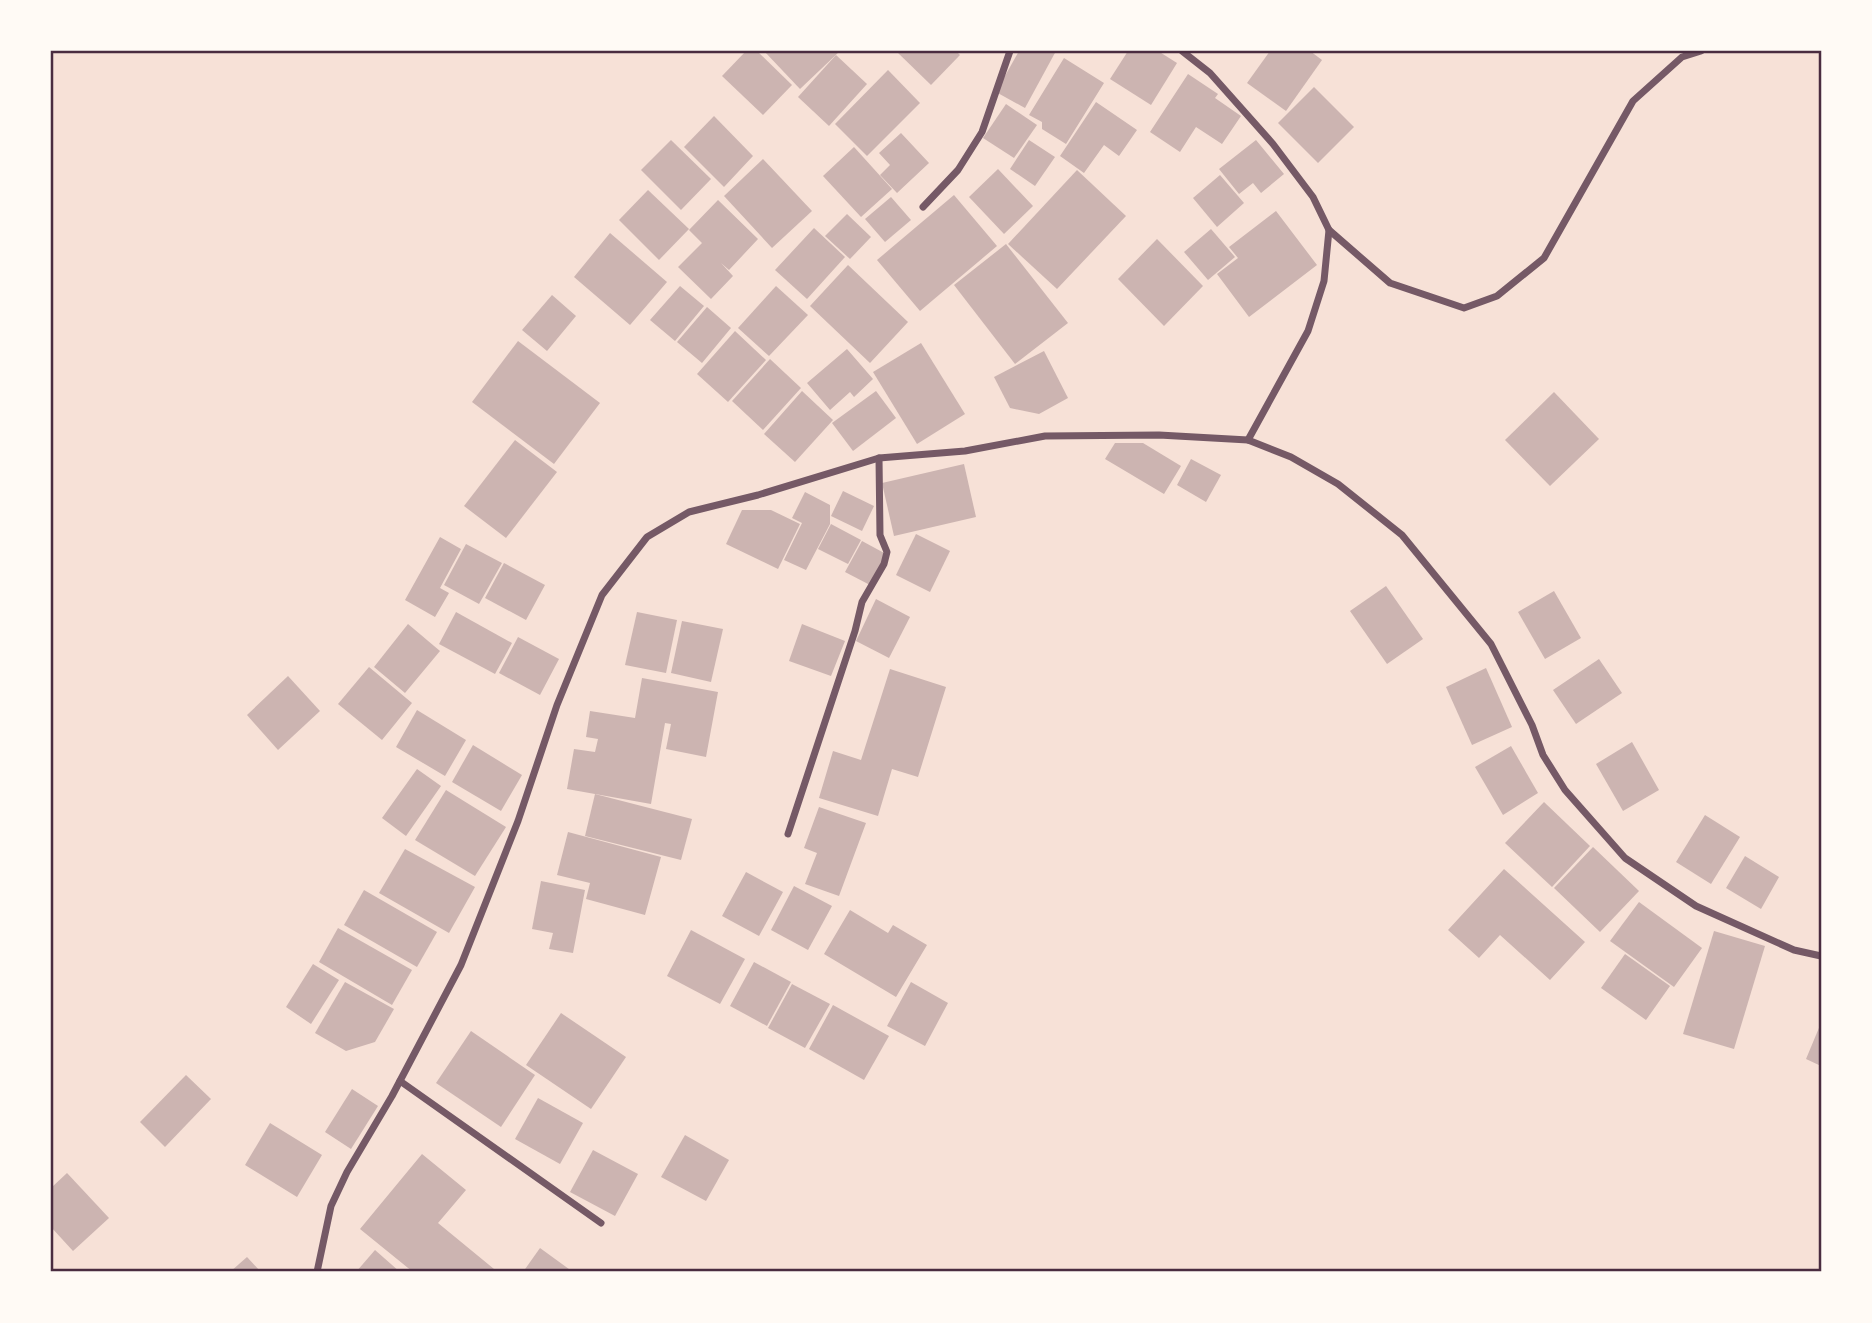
<svg xmlns="http://www.w3.org/2000/svg" width="1872" height="1323" font-family="'Titillium Web',sans-serif">
  <style>
    .building { fill: #ccb4b1 }
    .lines { fill: none; stroke-linecap: round; stroke-linejoin: round }
    .minor { stroke: #755966; stroke-width: 7 }
    .neatline { fill: none; stroke: #4a2c40; stroke-width: 2.5 }
  </style>
  <rect width="100%" height="100%" fill="#f7e1d7"/>
  <!-- building -->
  <g class="building">
    <path d="M746,51H757L792,85L763,115L722,76Z"/>
    <path d="M764,51H840L800,89Z"/>
    <path d="M896,51H956L960,55L931,85Z"/>
    <path d="M1019,51H1056L1025,108L996,92Z"/>
    <path d="M1128,51H1158L1177,63L1151,105L1110,79Z"/>
    <path d="M1270,51H1310L1322,60L1286,111L1247,83Z"/>
    <path d="M836,55L867,84L829,126L798,97Z"/>
    <path d="M1064,58L1104,83L1066,144L1042,129V122L1029,115Z"/>
    <path d="M888,70L920,103L867,156L835,124Z"/>
    <path d="M1188,74L1218,94L1215,98L1241,116L1222,144L1196,127L1180,152L1150,132Z"/>
    <path d="M1314,87L1354,127L1318,163L1278,123Z"/>
    <path d="M1096,102L1137,130L1119,156L1104,145L1084,173L1060,156Z"/>
    <path d="M1006,104L1037,125L1014,158L983,138Z"/>
    <path d="M714,116L753,156L724,187L684,147Z"/>
    <path d="M901,133L929,163L897,193L880,175L890,165L879,153Z"/>
    <path d="M671,140L711,179L681,210L641,170Z"/>
    <path d="M1029,140L1055,157L1035,186L1010,169Z"/>
    <path d="M1256,140L1284,174L1261,193L1253,183L1239,194L1219,169Z"/>
    <path d="M854,147L892,189L861,217L823,176Z"/>
    <path d="M763,159L812,211L772,248L724,196Z"/>
    <path d="M998,169L1033,206L1004,234L969,197Z"/>
    <path d="M1077,170L1126,216L1057,289L1008,244Z"/>
    <path d="M1220,175L1244,203L1217,227L1193,198Z"/>
    <path d="M648,190L689,229L659,260L619,220Z"/>
    <path d="M954,195L997,246L920,311L877,260Z"/>
    <path d="M891,197L911,220L885,242L865,219Z"/>
    <path d="M718,200L758,239L729,270L721,263L733,276L711,299L678,267L702,243L689,230Z"/>
    <path d="M1276,211L1317,265L1249,317L1217,274L1238,258L1229,247Z"/>
    <path d="M847,214L871,237L850,259L825,236Z"/>
    <path d="M814,228L845,257L807,299L775,270Z"/>
    <path d="M1211,229L1235,257L1208,280L1184,252Z"/>
    <path d="M610,233L667,282L630,325L574,277Z"/>
    <path d="M1157,239L1203,286L1164,326L1118,279Z"/>
    <path d="M1006,244L1068,323L1015,364L954,285Z"/>
    <path d="M848,265L908,322L870,363L810,306Z"/>
    <path d="M680,286L704,306L675,341L650,320Z"/>
    <path d="M776,286L808,315L769,356L738,328Z"/>
    <path d="M552,295L576,316L547,351L522,330Z"/>
    <path d="M707,307L731,328L702,363L677,342Z"/>
    <path d="M735,331L766,360L728,402L697,374Z"/>
    <path d="M518,341L600,403L554,464L472,402Z"/>
    <path d="M921,343L965,414L917,444L873,372Z"/>
    <path d="M847,349L873,379L854,397L850,392L830,410L807,383Z"/>
    <path d="M1044,351L1068,398L1039,414L1010,408L994,377Z"/>
    <path d="M770,359L801,388L763,430L732,401Z"/>
    <path d="M802,391L833,420L795,462L764,434Z"/>
    <path d="M876,391L896,418L853,451L832,423Z"/>
    <path d="M1554,392L1599,439L1550,486L1505,440Z"/>
    <path d="M515,440L557,472L506,538L464,506Z"/>
    <path d="M1115,443H1143L1181,466L1164,494L1105,459Z"/>
    <path d="M1191,459L1221,475L1206,502L1177,485Z"/>
    <path d="M964,464L976,517L894,536L882,483Z"/>
    <path d="M843,491L874,506L862,531L831,516Z"/>
    <path d="M805,492L830,505V524L806,570L784,560L802,523L792,518Z"/>
    <path d="M742,510H771L800,524L778,569L726,544Z"/>
    <path d="M831,524L861,540L848,564L818,549Z"/>
    <path d="M916,534L950,551L930,592L896,575Z"/>
    <path d="M440,537L461,549L440,588L449,593L435,617L405,600Z"/>
    <path d="M862,541L886,554L870,585L845,572Z"/>
    <path d="M466,544L502,563L479,604L444,585Z"/>
    <path d="M504,563L545,585L526,620L485,598Z"/>
    <path d="M1386,586L1423,639L1387,664L1350,611Z"/>
    <path d="M1554,591L1581,638L1545,659L1518,612Z"/>
    <path d="M876,599L910,617L889,658L856,641Z"/>
    <path d="M456,612L512,643L495,674L439,644Z"/>
    <path d="M637,612L677,620L666,673L625,665Z"/>
    <path d="M682,621L723,629L711,682L671,673Z"/>
    <path d="M408,624L440,651L405,693L374,667Z"/>
    <path d="M802,624L845,641L831,676L789,661Z"/>
    <path d="M518,637L559,659L540,695L499,673Z"/>
    <path d="M1599,659L1622,693L1576,724L1553,690Z"/>
    <path d="M369,667L412,703L382,740L338,704Z"/>
    <path d="M1486,668L1512,727L1472,745L1446,687Z"/>
    <path d="M890,669L946,687L918,777L892,769L878,816L819,798L833,751L861,760Z"/>
    <path d="M288,676L320,711L278,750L247,715Z"/>
    <path d="M642,678L718,692L706,757L666,749L671,724L665,723L651,804L567,789L574,749L595,752L598,739L586,737L590,711L635,718Z"/>
    <path d="M417,710L466,740L445,776L396,747Z"/>
    <path d="M1632,742L1659,790L1623,811L1596,764Z"/>
    <path d="M473,745L522,775L501,811L452,782Z"/>
    <path d="M1511,746L1538,793L1503,815L1475,767Z"/>
    <path d="M417,769L441,786L406,836L382,818Z"/>
    <path d="M446,790L506,827L475,876L415,840Z"/>
    <path d="M595,794L692,819L681,860L585,836Z"/>
    <path d="M1544,802L1590,846L1552,887L1505,843Z"/>
    <path d="M819,807L866,823L839,896L805,884L817,853L804,848Z"/>
    <path d="M1705,815L1740,837L1711,884L1676,862Z"/>
    <path d="M568,832L661,857L645,915L586,899L590,883L557,875Z"/>
    <path d="M1593,847L1639,891L1600,932L1554,888Z"/>
    <path d="M405,849L475,887L449,933L379,893Z"/>
    <path d="M1745,856L1779,877L1761,909L1726,888Z"/>
    <path d="M1504,869L1585,942L1550,980L1500,935L1479,958L1448,930Z"/>
    <path d="M746,872L783,892L759,936L722,916Z"/>
    <path d="M541,881L585,890L573,953L549,949L553,933L532,929Z"/>
    <path d="M794,886L832,906L808,950L771,930Z"/>
    <path d="M364,890L437,932L417,967L344,925Z"/>
    <path d="M1639,902L1702,948L1674,987L1610,941Z"/>
    <path d="M850,910L888,933L893,925L927,945L896,997L824,954Z"/>
    <path d="M338,928L412,970L392,1005L319,962Z"/>
    <path d="M691,930L745,959L720,1004L667,976Z"/>
    <path d="M1714,931L1765,946L1734,1049L1683,1034Z"/>
    <path d="M1625,954L1670,986L1646,1020L1601,988Z"/>
    <path d="M754,962L791,982L767,1026L730,1006Z"/>
    <path d="M313,964L339,980L311,1024L286,1007Z"/>
    <path d="M345,982L394,1009L375,1042L346,1051L315,1033Z"/>
    <path d="M911,982L948,1003L925,1046L887,1026Z"/>
    <path d="M792,984L830,1004L805,1048L768,1028Z"/>
    <path d="M833,1005L889,1036L864,1080L809,1049Z"/>
    <path d="M561,1013L626,1057L591,1109L526,1065Z"/>
    <path d="M1821,1023V1066L1806,1059Z"/>
    <path d="M471,1031L535,1075L501,1127L436,1083Z"/>
    <path d="M186,1075L211,1099L165,1147L140,1122Z"/>
    <path d="M352,1089L378,1106L351,1149L325,1132Z"/>
    <path d="M538,1098L583,1123L560,1164L515,1139Z"/>
    <path d="M270,1123L322,1155L297,1197L245,1165Z"/>
    <path d="M685,1135L729,1160L706,1201L661,1177Z"/>
    <path d="M593,1150L638,1174L615,1216L570,1192Z"/>
    <path d="M422,1154L466,1190L438,1223L494,1269L491,1272H413L360,1229Z"/>
    <path d="M67,1173L109,1218L73,1251L51,1227V1188Z"/>
    <path d="M540,1248L573,1272H523Z"/>
    <path d="M375,1250L400,1272H356Z"/>
    <path d="M247,1257L261,1272H230Z"/>
  </g>
  <g class="lines">
    <!-- minor -->
    <g class="minor">
      <path d="M1182,51L1210,73L1273,144L1313,197L1329,230L1324,281L1308,331L1248,440"/>
      <path d="M923,207L958,170L982,132L1010,51"/>
      <path d="M1329,230L1390,283L1464,308L1497,296L1544,258L1633,101L1682,57L1701,51"/>
      <path d="M788,834L855,631L862,602L884,564L887,552L880,535L879,458"/>
      <path d="M400,1081L601,1223"/>
      <path d="M317,1272L331,1206L347,1172L392,1096L461,965L518,821L557,705L602,595L647,537L689,512L758,495L879,458L965,451L1045,436L1159,435L1248,440L1291,457L1338,484L1402,535L1491,644L1532,725L1543,755L1565,790L1625,858L1696,906L1794,950L1821,956"/>
    </g>
  </g>
  <!-- border -->
  <rect width="1872" height="1323" fill="none" stroke="#fffaf5" stroke-width="105"/>
  <rect x="52" y="52" width="1768" height="1218" class="neatline"/>
</svg>
